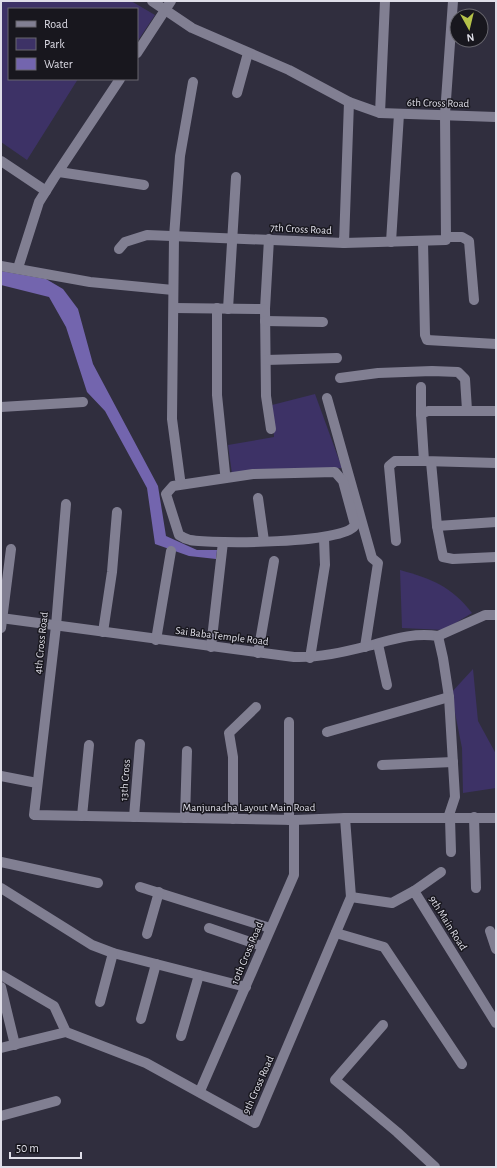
<svg xmlns="http://www.w3.org/2000/svg" width="497" height="1168" font-family="'Alegreya Sans',sans-serif">
  <style>
    .green { fill: #3d3266 }
    .water { fill: #7365ae }
    .lines { fill: none; stroke-linecap: round; stroke-linejoin: round }
    .minor { stroke: #817f92; stroke-width: 10 }
    .labels { text-anchor: middle; dominant-baseline: central; stroke-width: 3; stroke-linejoin: round; paint-order: stroke }
    .street-label { font-size: 11px; fill: #dfdee8; stroke: #18171e }
  </style>
  <rect width="100%" height="100%" fill="#302e3e"/>
  <!-- green -->
  <g class="green">
    <path d="M1,1H131L155,15L137,42V9H9V79H78L27,160L1,142Z"/>
    <path d="M315,394L342,468L232,474L228,445L274,437L272,405Z"/>
    <path d="M400,570C432,579 451,586 472,613L444,630L402,628Z"/>
    <path d="M473,669L478,721L496,754V788L463,793L462,748L451,693Z"/>
  </g>
  <!-- water -->
  <path class="water" d="M1,271L46,279L63,289L78,309L93,364L158,486L166,536L197,550H217L216,559L189,556L155,544L147,488L105,411L87,392L66,327L49,297L1,285Z"/>
  <g class="lines">
    <!-- minor -->
    <g class="minor">
      <path d="M152,1L192,28L289,70L349,102L380,113L496,117"/>
      <path d="M137,53L171,1"/>
      <path d="M237,93L248,53"/>
      <path d="M380,113L385,1"/>
      <path d="M1,161L46,191"/>
      <path d="M59,172L144,185"/>
      <path d="M446,237H462L469,241L474,300"/>
      <path d="M423,241L425,335L427,340L496,344"/>
      <path d="M391,242L399,114"/>
      <path d="M344,243L446,240L445,114L453,1"/>
      <path d="M119,249L125,242L147,235L344,243L349,102"/>
      <path d="M1,266L90,282L173,290"/>
      <path d="M18,268L39,202L54,178L120,79"/>
      <path d="M174,308L265,309L269,239"/>
      <path d="M217,308V395L225,473"/>
      <path d="M228,309L236,177"/>
      <path d="M265,309L266,396L271,429"/>
      <path d="M265,321L323,322"/>
      <path d="M266,360L337,358"/>
      <path d="M340,378L378,373L432,371L458,372L465,379L467,410"/>
      <path d="M421,387V414"/>
      <path d="M327,398L372,558L378,563L365,647"/>
      <path d="M1,407L83,402"/>
      <path d="M496,411H428L421,414L424,461L496,463"/>
      <path d="M431,462L437,526L443,557L453,559L496,557"/>
      <path d="M335,472L343,481L355,525C346,544 212,544 190,540C186,539 182,537 179,535L166,494L173,486L253,474Z"/>
      <path d="M180,479L172,419L174,237L180,156L193,82"/>
      <path d="M258,498L264,541"/>
      <path d="M66,504L56,626L34,815L294,820L345,818H496"/>
      <path d="M437,526L496,522"/>
      <path d="M396,541L389,466L395,461H424"/>
      <path d="M1,618L294,657C318,658 344,652 368,646C391,640 413,632 438,636L443,658L449,697L455,797L448,818"/>
      <path d="M1,628L11,549"/>
      <path d="M103,632L112,572L117,512"/>
      <path d="M438,636L485,615H496"/>
      <path d="M156,640L171,551"/>
      <path d="M378,644L387,685"/>
      <path d="M211,647L223,542"/>
      <path d="M258,653L274,561"/>
      <path d="M310,658L325,565L324,538"/>
      <path d="M289,722V820"/>
      <path d="M327,732L449,697"/>
      <path d="M382,765L453,762"/>
      <path d="M1,776L37,783"/>
      <path d="M82,816L89,745"/>
      <path d="M134,817L140,744"/>
      <path d="M474,817L476,888"/>
      <path d="M185,818L187,751"/>
      <path d="M450,818L451,852"/>
      <path d="M233,819V757L229,733L256,707"/>
      <path d="M1,862L98,883"/>
      <path d="M140,887L270,928"/>
      <path d="M1,888L92,945L113,953L246,987"/>
      <path d="M414,891L441,872"/>
      <path d="M351,897L392,903L414,891L496,1023"/>
      <path d="M209,928L262,946"/>
      <path d="M490,931L496,949"/>
      <path d="M336,933L384,947L462,1064"/>
      <path d="M147,934L159,892"/>
      <path d="M1,975L54,1006L66,1032"/>
      <path d="M1,987L15,1045"/>
      <path d="M100,1002L113,953"/>
      <path d="M141,1019L156,964"/>
      <path d="M383,1025L335,1080L397,1132L435,1167"/>
      <path d="M181,1036L199,975"/>
      <path d="M1,1048L66,1032L146,1063L255,1123L351,897L345,818"/>
      <path d="M200,1091L294,875V820"/>
      <path d="M1,1116L56,1101"/>
    </g>
  </g>
  <g class="labels">
    <!-- street labels -->
    <g class="street-label">
      <text transform="translate(438 103) rotate(1)">6th Cross Road</text>
      <text transform="translate(301 229) rotate(3)">7th Cross Road</text>
      <text transform="translate(222 636) rotate(7)">Sai Baba Temple Road</text>
      <text transform="translate(41 643) rotate(-84)">4th Cross Road</text>
      <text transform="translate(125 780) rotate(-86)">13th Cross</text>
      <text x="249" y="807">Manjunadha Layout Main Road</text>
      <text transform="translate(448 923) rotate(58)">9th Main Road</text>
      <text transform="translate(247 953) rotate(-67)">10th Cross Road</text>
      <text transform="translate(258 1085) rotate(-66)">9th Cross Road</text>
    </g>
  </g>
  <!-- border -->
  <rect width="497" height="1168" fill="none" stroke="#dfdee8" stroke-width="4"/>
  <!-- legend -->
  <rect x="8" y="8" width="130" height="72" fill="#18171e" stroke="#68676f"/>
  <rect x="16" y="21" width="20" height="6" fill="#817f92" stroke="#68676f"/>
  <text x="44" y="28" font-size="12" fill="#dfdee8">Road</text>
  <rect x="16" y="38" width="20" height="12" fill="#3d3266" stroke="#68676f"/>
  <text x="44" y="48" font-size="12" fill="#dfdee8">Park</text>
  <rect x="16" y="58" width="20" height="12" fill="#7365ae" stroke="#68676f"/>
  <text x="44" y="68" font-size="12" fill="#dfdee8">Water</text>
  <!-- north arrow -->
  <g transform="translate(469 28) rotate(172)"><circle r="19" fill="#18171e" stroke="#68676f"/>
  <path d="M0-3L7 15L0 10L-7 15Z" fill="#b5c249"/>
  <text y="-6" font-size="11" font-weight="bold" text-anchor="middle" fill="#dfdee8">N</text>
  </g>
  <!-- scale -->
  <path d="M10 1152v6h71v-6" fill="none" stroke="#dfdee8" stroke-width="2"/>
  <text x="16" y="1152" font-size="12" fill="#dfdee8" stroke="#18171e" stroke-width="3" paint-order="stroke">50 m</text>
</svg>
